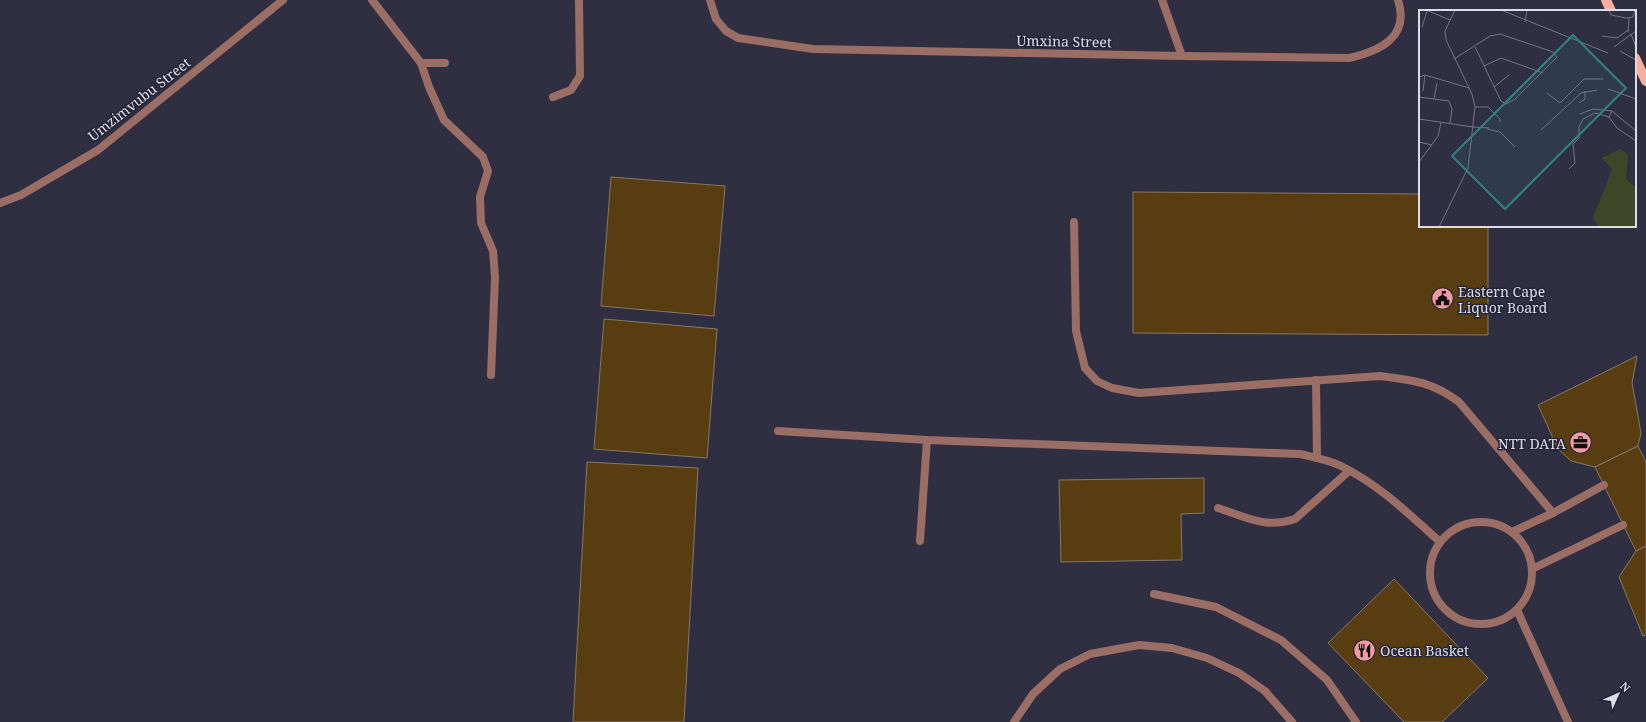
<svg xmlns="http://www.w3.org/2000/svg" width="1646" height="722" font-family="'Noto Serif',serif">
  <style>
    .building { fill: #583d11; stroke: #867864 }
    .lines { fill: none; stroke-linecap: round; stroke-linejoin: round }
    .lane { stroke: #9a6d65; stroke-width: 8 }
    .street { stroke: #9a6d65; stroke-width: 8 }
    .primary { stroke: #f7aea1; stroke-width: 10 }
    .labels { text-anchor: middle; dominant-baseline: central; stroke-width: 3; stroke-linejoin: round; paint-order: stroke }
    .street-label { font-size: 14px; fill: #dddde9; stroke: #262437 }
    .poi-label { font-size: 14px; fill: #dddde9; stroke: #262437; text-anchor: start }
    .inset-road { fill: none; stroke: #757484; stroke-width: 1 }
    .view { fill: #2e8580; fill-opacity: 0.15; stroke: #2e8580; stroke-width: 2 }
    .inset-edge { fill: none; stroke: #dddde9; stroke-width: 2 }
  </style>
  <rect width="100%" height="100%" fill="#302e41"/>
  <!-- building -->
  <g class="building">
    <path d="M611,177L725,186L714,316L601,306Z"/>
    <path d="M1133,192L1420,194V226H1488V335L1133,333Z"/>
    <path d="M604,319L717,329L707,458L594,449Z"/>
    <path d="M1637,356L1632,383L1641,433L1638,446L1595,467L1571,461L1558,449L1538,405Z"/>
    <path d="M1638,446L1646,462V546L1636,551L1595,467Z"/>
    <path d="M587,462L698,468L684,722H573Z"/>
    <path d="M1204,478V513L1181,514L1182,560L1061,562L1059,480Z"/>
    <path d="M1646,546V635L1643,636L1619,577L1636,551Z"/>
    <path d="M1394,579L1488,678L1442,722H1404L1328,643Z"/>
  </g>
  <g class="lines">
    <!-- lane -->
    <g class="lane">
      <path d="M372,0L421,63H445"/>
      <path d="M421,63L429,87L444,120L483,157L488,171L480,197L481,223L493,251L495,277L491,375"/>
      <path d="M1074,222L1076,331L1085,368L1097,381L1112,388L1139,393L1380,376C1413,380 1432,382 1459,402L1553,513"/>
      <path d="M1316,380L1317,458"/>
      <path d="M778,431L927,440L1300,454C1313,457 1329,460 1341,466C1378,484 1409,514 1439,541"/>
      <path d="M1218,508C1245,517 1266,529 1295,519L1349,471"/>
      <circle cx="1481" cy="573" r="51"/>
      <path d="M1512,532L1553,513L1604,485"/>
      <path d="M920,541L927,440"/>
      <path d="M1532,569L1623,525"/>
      <path d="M1154,594L1216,607L1281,640L1327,680L1356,722"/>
      <path d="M1517,610L1568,722"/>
      <path d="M1014,722L1033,694L1060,669L1090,654L1139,645L1172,648L1207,658L1239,673L1265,691L1292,722"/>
    </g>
    <!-- street -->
    <g class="street">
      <path d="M710,0L716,19L726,31L738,38L813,49L1182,56L1349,58C1380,51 1410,37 1398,0"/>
      <path d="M1162,0L1182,56"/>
      <path d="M553,97L571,90L580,76L579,0"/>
      <path d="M0,203L21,195L98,150L283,0"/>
    </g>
    <!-- primary -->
    <g class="primary">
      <path d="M1606,0L1611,11"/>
      <path d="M1635,58L1646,81"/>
    </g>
  </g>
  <!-- icons -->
  <defs>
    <symbol id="civic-disc" viewBox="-11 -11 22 22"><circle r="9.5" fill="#f49aa3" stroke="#262437"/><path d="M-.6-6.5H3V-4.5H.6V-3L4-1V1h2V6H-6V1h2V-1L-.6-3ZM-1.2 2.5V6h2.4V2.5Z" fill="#111"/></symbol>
    <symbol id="office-disc" viewBox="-11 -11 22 22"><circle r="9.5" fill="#f49aa3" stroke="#262437"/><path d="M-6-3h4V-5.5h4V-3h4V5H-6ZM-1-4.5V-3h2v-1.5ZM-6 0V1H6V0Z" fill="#111"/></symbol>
    <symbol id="restaurant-disc" viewBox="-11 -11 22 22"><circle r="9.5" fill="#f49aa3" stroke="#262437"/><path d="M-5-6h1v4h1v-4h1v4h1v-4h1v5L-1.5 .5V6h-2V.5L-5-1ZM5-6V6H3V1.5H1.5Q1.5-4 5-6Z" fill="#111"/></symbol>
  </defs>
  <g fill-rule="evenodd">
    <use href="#civic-disc" x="1430" y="286" width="25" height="25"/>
    <use href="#office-disc" x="1568" y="430" width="25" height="25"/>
    <use href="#restaurant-disc" x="1352" y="638" width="25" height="25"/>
  </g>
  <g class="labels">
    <!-- street labels -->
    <g class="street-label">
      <text transform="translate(1064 41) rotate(1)">Umxina Street</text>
      <text transform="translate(139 99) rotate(-38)">Umzimvubu Street</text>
    </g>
    <!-- poi labels -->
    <g class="poi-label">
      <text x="1458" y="291">Eastern Cape<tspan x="1458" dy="16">Liquor Board</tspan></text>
      <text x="1566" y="443" text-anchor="end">NTT DATA</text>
      <text x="1380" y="650">Ocean Basket</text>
    </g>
  </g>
  <!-- overview -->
  <g transform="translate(1419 10)">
    <rect width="217" height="217" fill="#302e41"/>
    <path d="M201,139L209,144L207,169L217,178V217H180L174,208L193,159L183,148Z" fill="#3f4628"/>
    <path class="inset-road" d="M7,0L31,10M82,0L189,43M190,0L192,5L207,8L214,7L216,0M106,12L108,0M3,17L8,1M209,22L210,8M212,24L217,37M183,26L198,28L209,20M195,37L217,21M201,41L217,50M35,49L71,26L81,24L134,42L138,47L96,89L87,94L82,91L56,37M65,56L82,48L124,63M0,67L6,65L50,78M75,77L90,65M189,79L217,89M4,81L6,65M128,83L141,93L165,69H184M0,87L30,91L33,99L31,114M15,89L18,73M160,93L166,89V81M56,97H69L81,109V112M161,104L174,99L193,101M0,109L54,117M54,117L70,118M68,119L81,122L96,137M122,120L162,83L178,80M217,121L193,101L190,107L198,118L217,131M0,132L13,135M0,152L19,126L22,113M150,159L156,153L154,134L160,128V117L164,109L176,103L190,107M20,217L49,158L56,97L53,84L27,30L26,21L36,0"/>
    <path class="view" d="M154,25L207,78L86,199L33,146Z"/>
    <rect width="217" height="217" class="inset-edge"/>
  </g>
  <!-- north arrow -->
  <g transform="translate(1618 694) rotate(45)" stroke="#262437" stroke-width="3" paint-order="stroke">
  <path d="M0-3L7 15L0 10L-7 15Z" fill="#dddde9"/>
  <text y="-6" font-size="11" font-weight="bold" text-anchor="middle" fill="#dddde9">N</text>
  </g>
</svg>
